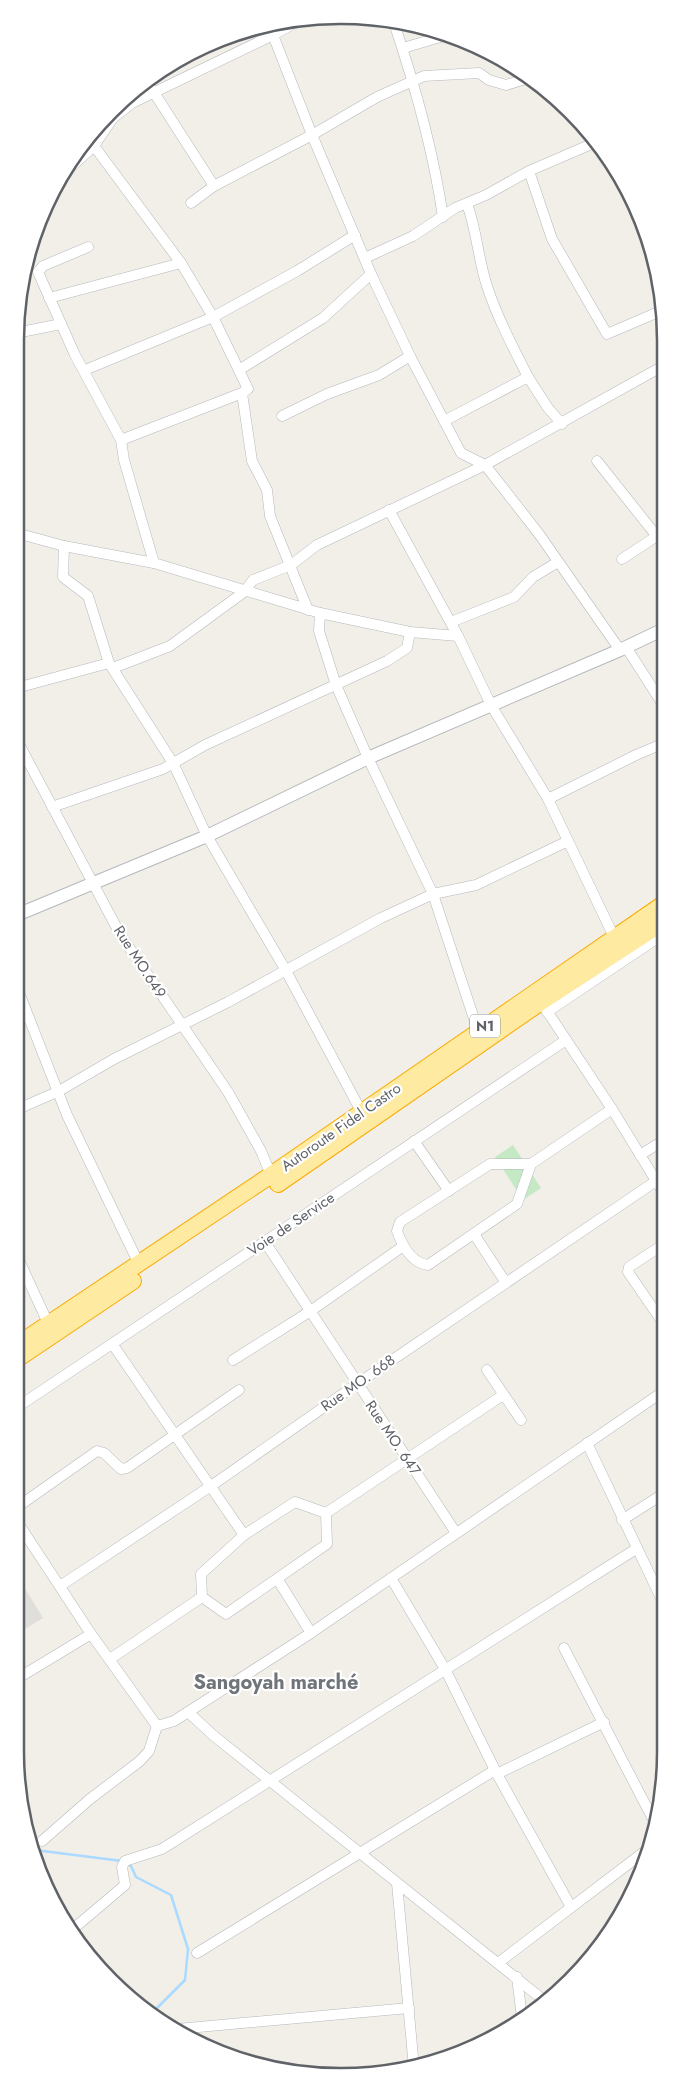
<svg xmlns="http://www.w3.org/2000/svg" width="681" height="2092" font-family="Jost,sans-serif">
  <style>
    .industrial { fill: #e0deda }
    .green { fill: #c5e8c5 }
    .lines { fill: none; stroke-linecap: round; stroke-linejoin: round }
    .stream { stroke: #aadaff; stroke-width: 2.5 }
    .minor-casing { stroke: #b5b8bc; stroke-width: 11 }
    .tertiary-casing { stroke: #b5b8bc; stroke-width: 14 }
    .trunk-casing { stroke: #f9ab00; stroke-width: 18 }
    .minor { stroke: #fff; stroke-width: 10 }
    .tertiary { stroke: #fff; stroke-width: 12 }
    .trunk { stroke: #feeaa1; stroke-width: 16 }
    .labels { text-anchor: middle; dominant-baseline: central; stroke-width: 4.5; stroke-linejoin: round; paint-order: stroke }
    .shield { fill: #fff; stroke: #8f9295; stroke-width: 1 }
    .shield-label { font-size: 14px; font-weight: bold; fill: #5f6368 }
    .street-label { font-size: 15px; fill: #5f6368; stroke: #fff }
    .district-label { font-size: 20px; font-weight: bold; fill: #70757a; stroke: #fff }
    .rim { fill: none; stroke: #5f6368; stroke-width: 2.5 }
  </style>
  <rect width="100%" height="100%" fill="#f1efe8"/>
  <!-- industrial -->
  <path class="industrial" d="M16,1574L43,1618L15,1635Z"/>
  <!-- green -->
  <path class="green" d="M513,1145L541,1188L523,1200L495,1157Z"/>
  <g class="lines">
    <!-- stream -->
    <g class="stream">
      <path d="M35,1850L122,1861"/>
      <path d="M127,1864L131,1866L136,1877L171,1895L188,1949L185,1980L154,2011"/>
    </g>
    <defs>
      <g id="minor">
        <path d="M393,20C415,85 433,149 443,217"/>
        <path d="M273,35L312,135L371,274L410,356L461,453L485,465L539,534L620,650"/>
        <path d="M403,48L444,36"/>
        <path d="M153,91L214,186L312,135L377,97L424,76L479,73L489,80L506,85L529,78"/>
        <path d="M94,146L181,263L213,317L248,389L242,393L121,440"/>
        <path d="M529,171L552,239L607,334L663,310"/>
        <path d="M61,176L94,146L113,118L132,103L273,35L302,19"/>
        <path d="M191,203L214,186"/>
        <path d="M88,247L43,266L38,272L75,355L121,440L124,460L154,563"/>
        <path d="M365,258L413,236L455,208L486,195L529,171L594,143"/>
        <path d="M49,298L181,263"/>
        <path d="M21,332L61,324"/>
        <path d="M85,370L213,317L297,271L355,235"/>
        <path d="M239,370L323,318L371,274"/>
        <path d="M528,377L548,408L562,424"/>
        <path d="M242,393L252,461L267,490L270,516L308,610"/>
        <path d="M282,416L327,394L379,375L410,356"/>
        <path d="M444,421L528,377C513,347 497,317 487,286C478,259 477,231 467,204"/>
        <path d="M597,461L663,544"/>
        <path d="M389,510L458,636L491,705L548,799L614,937"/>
        <path d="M20,534L64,546L154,563L320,613L410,632L458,636"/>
        <path d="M64,546L63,577L88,596L109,663L173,763L207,836L285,969L361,1111"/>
        <path d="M622,559L663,532"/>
        <path d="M320,613L319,631L336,685L368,758L433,894L478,1031"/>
        <path d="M451,622L514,597L533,577L558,562"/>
        <path d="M626,647L662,703"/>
        <path d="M113,668L170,646L244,592L253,580L291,565L317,545L485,465L663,366"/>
        <path d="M20,687L109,663"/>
        <path d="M19,744L120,934L228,1092L261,1151L271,1175"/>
        <path d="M548,799L636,755L662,744"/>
        <path d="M52,807L163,769L205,745L387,661L407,648L410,632"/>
        <path d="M18,990L67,1115L139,1264"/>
        <path d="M541,1002L612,1109L661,1189"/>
        <path d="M547,1012L662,935"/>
        <path d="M18,1109L59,1091L114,1059L228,1002L381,918L433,894L476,885L568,841"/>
        <path d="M414,1141L449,1191"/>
        <path d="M640,1155L661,1142"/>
        <path d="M531,1164H490L400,1222L397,1231C402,1245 411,1263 428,1265L517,1204L531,1164L612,1109"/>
        <path d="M474,1234L506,1283"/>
        <path d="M265,1242L456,1533"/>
        <path d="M17,1256L48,1323"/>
        <path d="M661,1320L628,1272L629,1267L661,1246"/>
        <path d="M113,1345L244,1535"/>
        <path d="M233,1360L309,1312L402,1247"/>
        <path d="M487,1370L521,1420"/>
        <path d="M16,1408L566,1040"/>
        <path d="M587,1443L660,1596"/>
        <path d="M16,1508L97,1451L104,1453L121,1469L127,1468L239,1390"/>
        <path d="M16,1520L91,1634L157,1726L174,1721L188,1712L214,1736L546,2002"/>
        <path d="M622,1520L660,1496"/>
        <path d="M391,1578L445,1669L497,1774L571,1907"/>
        <path d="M278,1580L311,1633"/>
        <path d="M60,1586L211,1486L357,1384L656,1181"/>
        <path d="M202,1597L226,1614L327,1544L326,1513L503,1395"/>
        <path d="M564,1648L656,1825"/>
        <path d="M110,1659L202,1597L201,1574L244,1535L295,1502L326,1513"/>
        <path d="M15,1680L91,1634"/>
        <path d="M188,1712L311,1633L661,1393"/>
        <path d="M497,1774L604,1722"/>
        <path d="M42,1841L90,1799L140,1761L149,1751L157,1726"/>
        <path d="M397,1883L414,2068"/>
        <path d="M73,1929L125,1885L122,1867L125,1861L162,1849L636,1549"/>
        <path d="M197,1953L495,1770"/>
        <path d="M498,1963L644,1852"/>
        <path d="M517,1977L522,2018"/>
        <path d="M177,2029L409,2008"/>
      </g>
      <path id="tertiary" d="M19,914L207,836L368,758L620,650L662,630"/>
      <g id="trunk">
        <path d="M278,1184L541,1002L662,923"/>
        <path d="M17,1345L271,1175L662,905"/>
        <path d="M17,1359L133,1281"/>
      </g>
    </defs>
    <!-- minor casing -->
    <use href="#minor" class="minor-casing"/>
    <!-- tertiary casing -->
    <use href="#tertiary" class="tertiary-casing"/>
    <!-- trunk casing -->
    <use href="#trunk" class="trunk-casing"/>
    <!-- minor -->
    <use href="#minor" class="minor"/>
    <!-- tertiary -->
    <use href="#tertiary" class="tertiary"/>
    <!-- trunk -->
    <use href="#trunk" class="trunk"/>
  </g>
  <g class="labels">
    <!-- shield labels -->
    <rect class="shield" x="470" y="1014.5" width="30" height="23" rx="4"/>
    <g class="shield-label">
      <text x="485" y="1026">N1</text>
    </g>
    <!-- street labels -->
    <g class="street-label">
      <text transform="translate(140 962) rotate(57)">Rue MO.649</text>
      <text transform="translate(341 1127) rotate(-35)">Autoroute Fidel Castro</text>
      <text transform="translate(291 1224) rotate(-34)">Voie de Service</text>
      <text transform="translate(358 1383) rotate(-35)">Rue MO. 668</text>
      <text transform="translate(393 1438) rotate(56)">Rue MO. 647</text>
    </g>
    <!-- district labels -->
    <g class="district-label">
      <text x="276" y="1682">Sangoyah marché</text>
    </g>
  </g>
  <!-- crop -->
  <path d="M0 0H681V2092H0ZM340 24H341A316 316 0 0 1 657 340V1752A316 316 0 0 1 341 2068H340A316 316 0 0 1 24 1752V340A316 316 0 0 1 340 24Z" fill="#fff" fill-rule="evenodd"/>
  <path class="rim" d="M340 24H341A316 316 0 0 1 657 340V1752A316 316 0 0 1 341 2068H340A316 316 0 0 1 24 1752V340A316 316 0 0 1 340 24Z"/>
</svg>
